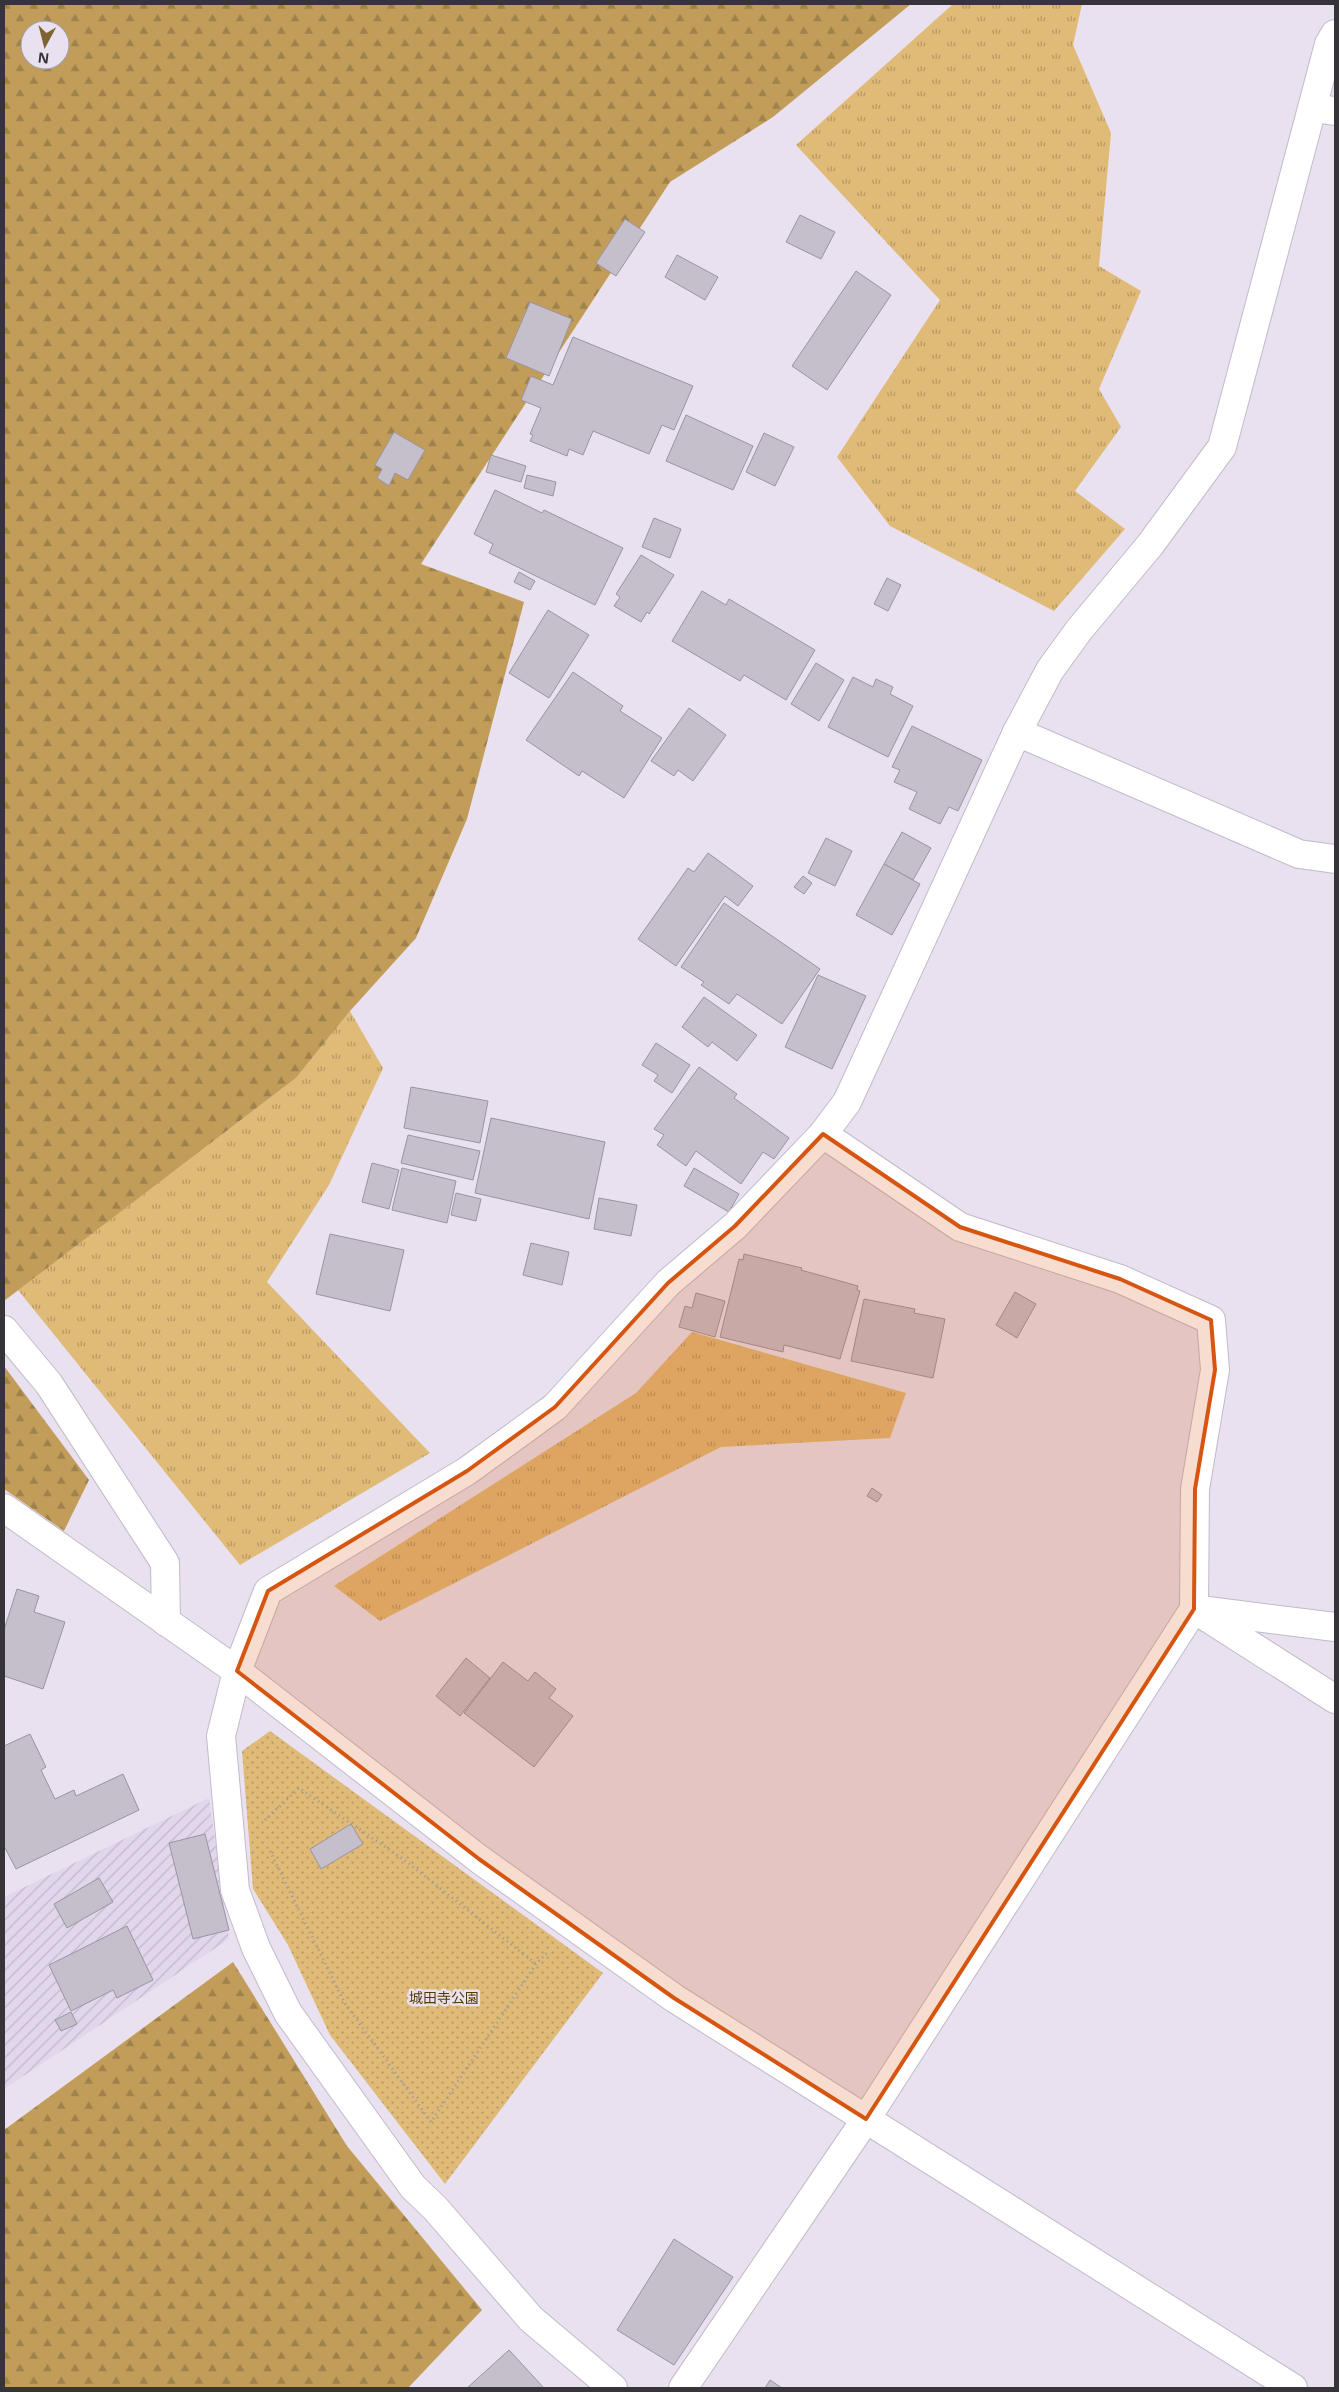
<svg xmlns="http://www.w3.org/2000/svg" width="1339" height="2392" font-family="'Open Sans','Noto Sans JP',sans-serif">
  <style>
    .industrial { fill: url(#industrial-furrows) }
    .grass { fill: url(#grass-tufts) }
    .forest { fill: url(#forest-firs); fill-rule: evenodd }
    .park { fill: url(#park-dots) }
    .building { fill: #c5becb; stroke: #9a93a0 }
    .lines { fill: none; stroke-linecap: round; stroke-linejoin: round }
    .minor-casing { stroke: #c2bac8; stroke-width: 30 }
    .path { stroke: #9d97a1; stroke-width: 3; stroke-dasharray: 1 4; stroke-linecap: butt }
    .minor { stroke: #fff; stroke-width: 28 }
    .marked { fill: #d65510; fill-opacity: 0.2; stroke: #d65510; stroke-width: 4; stroke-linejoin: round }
    .labels { text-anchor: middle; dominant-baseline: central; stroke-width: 5; stroke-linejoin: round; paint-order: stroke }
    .park-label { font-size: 14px; fill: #533900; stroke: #e9e1ef }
  </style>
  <defs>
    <pattern id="industrial-furrows" width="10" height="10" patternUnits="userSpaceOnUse" patternTransform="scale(1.25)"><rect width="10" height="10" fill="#e1d6eb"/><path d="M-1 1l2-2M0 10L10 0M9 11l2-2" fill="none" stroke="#c2b8ca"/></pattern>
    <pattern id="grass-tufts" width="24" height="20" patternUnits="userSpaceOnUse" patternTransform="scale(1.25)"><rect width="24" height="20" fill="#e0ba77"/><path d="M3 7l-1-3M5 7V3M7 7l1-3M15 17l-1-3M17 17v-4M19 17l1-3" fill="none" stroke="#b69863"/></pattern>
    <pattern id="forest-firs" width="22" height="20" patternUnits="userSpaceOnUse" patternTransform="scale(1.25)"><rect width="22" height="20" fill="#c29d59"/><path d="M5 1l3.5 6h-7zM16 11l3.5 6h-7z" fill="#9e814b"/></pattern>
    <pattern id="park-dots" width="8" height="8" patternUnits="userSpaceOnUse" patternTransform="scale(1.25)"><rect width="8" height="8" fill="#e0ba77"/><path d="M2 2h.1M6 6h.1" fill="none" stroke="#b69863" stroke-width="1.8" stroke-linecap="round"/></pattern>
  </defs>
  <rect width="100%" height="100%" fill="#e9e1ef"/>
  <!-- industrial -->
  <path class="industrial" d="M209,1798L229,1939L4,2089V1897Z"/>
  <!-- grass -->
  <g class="grass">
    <path d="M953,4H1082L1073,45L1111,133L1099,266L1141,291L1099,389L1121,427L1075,491L1125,529L1054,611L890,526L837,457L940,300L796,145Z"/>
    <path d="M350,1011L383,1068L329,1185L267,1282L430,1453L240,1565L18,1290L296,1078Z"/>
    <path d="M692,1332L906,1393L890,1438L721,1447L380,1621L334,1586L636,1393Z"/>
  </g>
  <!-- forest -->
  <g class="forest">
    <path d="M4,4H911L773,117L670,182L421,564L524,602L467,819L416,938L350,1011L296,1078L4,1301ZM30,30H60V60H30Z"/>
    <path d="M4,1366L89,1480L64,1531L4,1489Z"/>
    <path d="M233,1962L347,2146L482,2310L408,2388H4V2130Z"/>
  </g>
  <!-- park -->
  <path class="park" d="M270,1731L603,1973L445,2184L330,2035L288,1945L253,1889L242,1751Z"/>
  <!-- building -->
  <g class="building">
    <path d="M800,215L835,232L821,259L786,242Z"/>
    <path d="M625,219L645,232L616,276L596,263Z"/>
    <path d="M677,255L718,277L705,300L665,277Z"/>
    <path d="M856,271L891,295L827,390L792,366Z"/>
    <path d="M530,302L572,319L549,376L506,358Z"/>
    <path d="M573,337L693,386L674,430L662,425L649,454L593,431L583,455L569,449L567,456L530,441L533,435L530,434L541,408L521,400L531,376L553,385Z"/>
    <path d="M686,415L753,446L733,490L666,461Z"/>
    <path d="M394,432L425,450L408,480L395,473L389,486L377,478L382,469L375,465Z"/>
    <path d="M764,433L794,447L775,486L746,472Z"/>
    <path d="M491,455L526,466L521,482L486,472Z"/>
    <path d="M527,475L556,482L553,496L524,488Z"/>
    <path d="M495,490L542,513L544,510L623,548L595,605L489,553L493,544L474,534Z"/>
    <path d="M654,518L681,529L670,558L642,547Z"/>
    <path d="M641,555L674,575L649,614L647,612L641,622L614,606L620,597L616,594Z"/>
    <path d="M519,572L535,581L530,590L514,582Z"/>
    <path d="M887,578L901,585L888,611L874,604Z"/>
    <path d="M702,591L726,605L729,599L815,650L786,700L744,675L740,681L672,641Z"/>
    <path d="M548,610L589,635L549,698L509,673Z"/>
    <path d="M816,663L844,680L819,721L791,704Z"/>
    <path d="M573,672L623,706L620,711L662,738L624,798L582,771L579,776L526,740Z"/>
    <path d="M853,677L873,687L876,679L893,687L890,694L913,706L888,757L828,727Z"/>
    <path d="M689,708L726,735L693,781L678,770L674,776L651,761Z"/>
    <path d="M912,726L982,760L958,811L949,807L940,824L909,809L917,792L894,782L900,770L892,767Z"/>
    <path d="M902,832L931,848L913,880L884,864Z"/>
    <path d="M826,838L852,851L835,886L808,873Z"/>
    <path d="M708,853L753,886L738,906L725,896L676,966L638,939L688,868L694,872Z"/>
    <path d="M884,864L920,884L892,935L856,915Z"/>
    <path d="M803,876L812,883L804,894L794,887Z"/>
    <path d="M724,903L820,969L782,1024L737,994L729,1004L701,985L704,982L681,967Z"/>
    <path d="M818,975L866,996L832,1069L785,1047Z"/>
    <path d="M704,997L757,1035L737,1061L712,1042L708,1047L682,1027Z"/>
    <path d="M656,1043L690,1065L672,1093L654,1081L658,1075L642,1065Z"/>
    <path d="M699,1067L737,1094L734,1098L789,1138L774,1159L763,1152L741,1184L696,1151L686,1166L657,1145L664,1135L654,1129Z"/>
    <path d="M411,1087L488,1101L480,1143L404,1128Z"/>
    <path d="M491,1118L605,1142L589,1219L475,1193Z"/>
    <path d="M408,1135L480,1151L473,1180L401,1163Z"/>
    <path d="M372,1163L399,1170L389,1209L362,1202Z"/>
    <path d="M402,1168L456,1181L447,1223L392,1210Z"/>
    <path d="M694,1168L739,1194L729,1212L684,1186Z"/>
    <path d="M456,1193L481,1199L476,1221L451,1215Z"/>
    <path d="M599,1198L637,1205L631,1236L594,1229Z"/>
    <path d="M330,1234L404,1250L390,1311L316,1294Z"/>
    <path d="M531,1243L569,1252L562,1285L523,1275Z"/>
    <path d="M744,1254L802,1268L801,1270L858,1286L857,1290L860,1291L840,1359L784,1345L783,1352L720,1337L739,1259L743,1260Z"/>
    <path d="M1015,1292L1036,1304L1017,1338L996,1325Z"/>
    <path d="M696,1293L725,1301L715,1337L679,1327L685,1306L692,1308Z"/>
    <path d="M864,1299L915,1309L914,1313L945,1319L933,1378L851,1361Z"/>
    <path d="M872,1488L882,1495L877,1502L867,1496Z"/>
    <path d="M17,1589L39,1596L34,1612L65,1622L43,1689L4,1676V1630Z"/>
    <path d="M466,1658L490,1678L460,1716L436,1696Z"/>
    <path d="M503,1662L528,1681L535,1672L556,1689L549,1698L573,1716L534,1767L464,1713Z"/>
    <path d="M30,1734L46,1767L41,1770L55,1799L74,1790L76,1796L123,1774L139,1810L16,1869L4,1846V1746Z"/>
    <path d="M351,1824L363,1844L321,1869L310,1849Z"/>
    <path d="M205,1834L229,1930L193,1939L169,1843Z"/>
    <path d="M99,1878L113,1902L67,1928L54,1904Z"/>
    <path d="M127,1926L153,1980L117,1998L113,1990L71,2011L49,1965Z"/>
    <path d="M71,2012L77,2024L61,2031L55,2020Z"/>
    <path d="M674,2239L733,2277L674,2365L617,2330Z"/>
    <path d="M509,2350L544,2388H467Z"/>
    <path d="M770,2380L782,2388H765Z"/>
  </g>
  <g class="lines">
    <defs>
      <g id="minor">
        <path d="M1313,108L1335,111"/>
        <path d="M1017,732L1299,854L1335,859"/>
        <path d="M4,1330L49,1384L165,1563L166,1622"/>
        <path d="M4,1508L237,1671L479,1859L674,1998L1293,2388"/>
        <path d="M1194,1609L1335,1699"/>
        <path d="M1200,1610L1335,1627"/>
        <path d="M613,2388L531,2319L435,2208L413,2187L288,2013L256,1948L235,1890L221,1736L237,1671L268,1591L467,1471L555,1407L668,1283L735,1226L823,1134L847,1102L1017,732L1050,670L1079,630L1150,545L1222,447L1329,44L1335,34"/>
        <path d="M683,2388L866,2119L1194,1609L1195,1489L1215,1370L1211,1320L1120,1279L960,1227L823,1134"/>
      </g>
    </defs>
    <!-- minor casing -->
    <use href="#minor" class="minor-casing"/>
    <!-- path -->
    <g class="path">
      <path d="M265,1820L299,1788L403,1859L536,1964"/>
      <path d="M270,1851L344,2002L431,2122L536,1964L548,1952"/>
    </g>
    <!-- minor -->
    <use href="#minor" class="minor"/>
  </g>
  <!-- marked area -->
  <path class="marked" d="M823,1134L960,1227L1120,1279L1211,1320L1215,1370L1195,1489L1194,1609L866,2119L674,1998L479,1859L237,1671L268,1591L467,1471L555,1407L668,1283L735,1226Z"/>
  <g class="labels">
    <!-- park labels -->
    <g class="park-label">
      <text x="444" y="1997">城田寺公園</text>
    </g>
  </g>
  <!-- border -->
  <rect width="1339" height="2392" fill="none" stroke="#373439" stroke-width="10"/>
  <!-- north arrow -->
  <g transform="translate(45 45) rotate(187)"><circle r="24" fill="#e9e1ef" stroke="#a29ca6"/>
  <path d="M0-4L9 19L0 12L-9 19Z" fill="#7d6334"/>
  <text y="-8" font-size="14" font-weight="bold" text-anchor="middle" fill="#373439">N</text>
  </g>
</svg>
